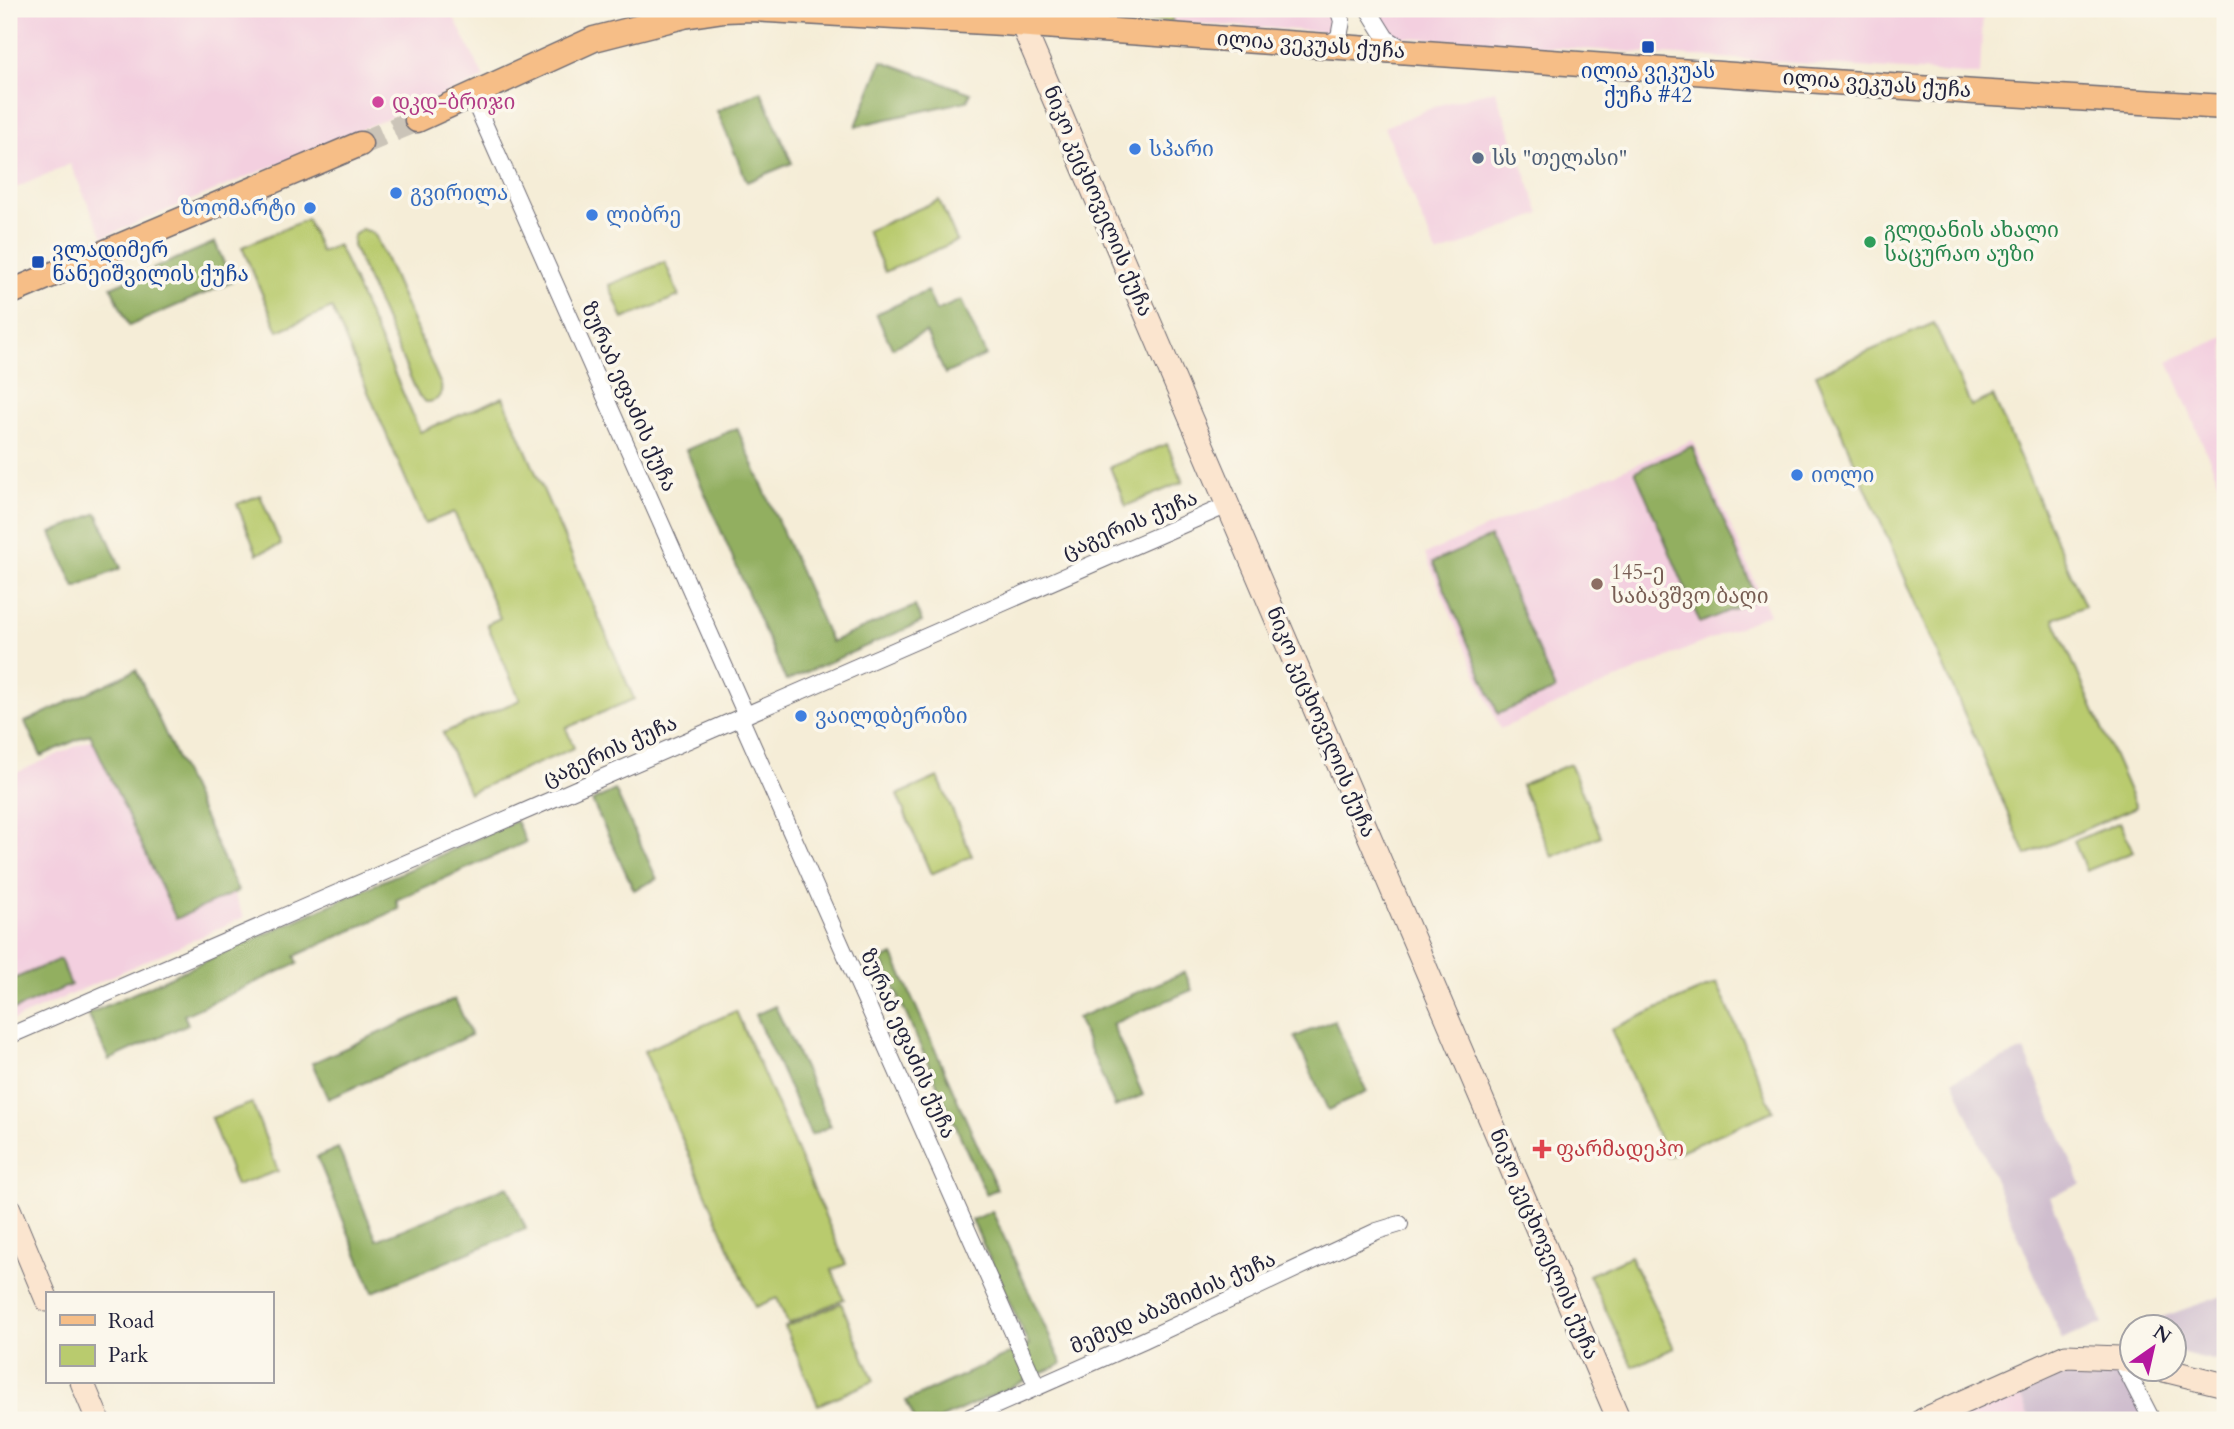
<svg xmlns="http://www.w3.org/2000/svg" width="2234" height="1429" font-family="Cardo,'Noto Serif Georgian',serif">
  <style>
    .built { fill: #f3cfdf }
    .industrial { fill: #cfbdce }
    .green { fill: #b9cb6e; stroke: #6e7654; stroke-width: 2 }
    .forest { fill: #92af61; stroke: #5a684e; stroke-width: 2 }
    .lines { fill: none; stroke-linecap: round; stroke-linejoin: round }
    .primary-tunnel { stroke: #cbc4b8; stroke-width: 24; stroke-dasharray: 24 12; stroke-linecap: butt }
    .street-casing { stroke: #6c6972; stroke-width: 18 }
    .secondary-casing { stroke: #6c6972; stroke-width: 25 }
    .primary-casing { stroke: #6c6972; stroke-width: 27 }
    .street { stroke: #fff; stroke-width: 16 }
    .secondary { stroke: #fbe5cf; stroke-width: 23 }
    .primary { stroke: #f6be87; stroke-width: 24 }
    .transit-dot { fill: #1a4fb4; stroke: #fbf7ec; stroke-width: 2.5 }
    .hotel-dot { fill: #d1479c; stroke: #fbf7ec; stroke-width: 2.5 }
    .shop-dot { fill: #3f7fe0; stroke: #fbf7ec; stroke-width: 2.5 }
    .service-dot { fill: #5c6f8a; stroke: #fbf7ec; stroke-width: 2.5 }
    .leisure-dot { fill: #2e9e5b; stroke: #fbf7ec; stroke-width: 2.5 }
    .education-dot { fill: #8d6e63; stroke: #fbf7ec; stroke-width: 2.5 }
    .health-dot { fill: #e0444e; stroke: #fbf7ec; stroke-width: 2.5 }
    .labels { text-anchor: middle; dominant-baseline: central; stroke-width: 7; stroke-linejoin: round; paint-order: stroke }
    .street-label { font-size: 21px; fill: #22223b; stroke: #fbf7ec }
    .transit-label { font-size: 21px; fill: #164399; stroke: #fbf7ec }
    .hotel-label { font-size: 21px; fill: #b23c85; stroke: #fbf7ec; text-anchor: start }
    .shop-label { font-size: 21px; fill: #366cbe; stroke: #fbf7ec; text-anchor: start }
    .service-label { font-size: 21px; fill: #4e5e75; stroke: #fbf7ec; text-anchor: start }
    .leisure-label { font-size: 21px; fill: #27864d; stroke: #fbf7ec; text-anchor: start }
    .education-label { font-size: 21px; fill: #785e54; stroke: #fbf7ec; text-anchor: start }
    .health-label { font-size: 21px; fill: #be3a42; stroke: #fbf7ec; text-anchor: start }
  </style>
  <rect width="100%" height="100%" fill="#fbf7ec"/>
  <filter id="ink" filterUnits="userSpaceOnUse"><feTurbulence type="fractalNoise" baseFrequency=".0143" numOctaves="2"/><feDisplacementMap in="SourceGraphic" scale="14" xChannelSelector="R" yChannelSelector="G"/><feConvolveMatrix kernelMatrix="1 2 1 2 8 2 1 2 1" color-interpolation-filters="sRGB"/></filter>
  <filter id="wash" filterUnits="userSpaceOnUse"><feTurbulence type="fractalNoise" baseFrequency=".00686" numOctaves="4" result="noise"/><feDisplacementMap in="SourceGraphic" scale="28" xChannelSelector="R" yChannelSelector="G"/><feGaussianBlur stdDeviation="1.57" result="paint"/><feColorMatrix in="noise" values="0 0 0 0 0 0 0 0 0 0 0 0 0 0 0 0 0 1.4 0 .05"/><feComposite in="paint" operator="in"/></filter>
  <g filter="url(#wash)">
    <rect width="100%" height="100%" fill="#f5edd7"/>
    <!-- built -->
    <g class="built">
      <path d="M9,9H450L484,78L103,237L70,164L9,191Z"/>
      <path d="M1173,9H1330L1334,17L1333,28L1327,32L1172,22Z"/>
      <path d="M1373,9H1983L1980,75L1389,36Z"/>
      <path d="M1495,90L1540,214L1437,255L1384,127L1439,105Z"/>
      <path d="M2225,337V496L2168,361Z"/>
      <path d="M1693,440L1769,614L1500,729L1425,554Z"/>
      <path d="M153,712L244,917L9,1022V776Z"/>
      <path d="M2019,1392L2030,1420H1951Z"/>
    </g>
    <!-- industrial -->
    <g class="industrial">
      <path d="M2024,1050L2081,1184L2050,1197L2103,1323L2062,1340L1953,1080Z"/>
      <path d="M2225,1295V1363L2175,1351L2174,1328L2144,1327L2145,1323Z"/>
      <path d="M2081,1366L2123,1376L2147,1420H2030L2019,1392Z"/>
    </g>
    <!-- green -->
    <g class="green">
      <path d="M975,9H1173L1172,22Z"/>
      <path d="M939,200L957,241L885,272L867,231Z"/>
      <path d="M307,219L321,252L338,245L420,432L503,397L634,699L566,728L574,748L469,793L443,733L520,700L487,624L500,618L454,512L425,524L332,308L278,331L242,247Z"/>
      <path d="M362,229L372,232L376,237L441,385C443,396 437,402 426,402L418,395L353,246V236Z"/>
      <path d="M665,262L679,296L623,319L609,285Z"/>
      <path d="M1934,323L1971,406L1993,396L2085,606L2054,619L2136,807L2026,855L1816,374Z"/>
      <path d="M1167,444L1183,482L1126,506L1110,467Z"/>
      <path d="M260,495L281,545L257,554L237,504Z"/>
      <path d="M1570,764L1601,836L1552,857L1521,785Z"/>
      <path d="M938,777L972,856L931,874L897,795Z"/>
      <path d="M2120,822L2133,852L2086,871L2074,841Z"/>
      <path d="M1717,983L1773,1111L1667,1157L1611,1029Z"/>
      <path d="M736,1011L846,1264L832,1270L844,1299L788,1324L777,1298L755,1307L644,1051Z"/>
      <path d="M252,1103L278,1171L236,1186L211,1118Z"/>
      <path d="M1630,1256L1674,1348L1633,1367L1589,1275Z"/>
      <path d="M841,1303L874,1381L818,1405L785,1327Z"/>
    </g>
    <!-- forest -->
    <g class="forest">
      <path d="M882,61L971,93L967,101L856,126Z"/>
      <path d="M761,91L792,163L747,182L717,111Z"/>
      <path d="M215,242L232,282L129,326L111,287Z"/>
      <path d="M927,291L936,311L961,300L986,355L945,374L926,332L892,348L876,314Z"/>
      <path d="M737,428L831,642L915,606L922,622L786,681L686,450Z"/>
      <path d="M1692,446L1757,599L1700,623L1635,471Z"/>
      <path d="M97,513L121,568L75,588L51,533Z"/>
      <path d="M1490,537L1555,690L1498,714L1433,562Z"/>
      <path d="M136,670L238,891L176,919L90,734L41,756L25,722Z"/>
      <path d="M615,790L657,879L634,890L592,801Z"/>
      <path d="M516,821L526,842L396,900L399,909L295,956L298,963L184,1015L188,1024L109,1060L88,1014Z"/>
      <path d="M893,955L997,1189L986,1194L882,960Z"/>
      <path d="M60,959L71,985L9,1012V981Z"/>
      <path d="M1185,972L1192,990L1112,1024L1143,1095L1115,1107L1077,1018Z"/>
      <path d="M455,999L471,1035L328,1099L312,1063Z"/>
      <path d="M775,1006L831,1126L811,1135L755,1015Z"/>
      <path d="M1334,1020L1367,1092L1328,1110L1295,1037Z"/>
      <path d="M338,1148L377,1240L508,1186L526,1229L373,1292L317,1157Z"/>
      <path d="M992,1211L1062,1364L938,1420H915L906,1401L1029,1345L972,1220Z"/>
    </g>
  </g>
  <g filter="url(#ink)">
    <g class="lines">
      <!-- primary-tunnel -->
      <path class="primary-tunnel" d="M360,144L417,120"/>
      <defs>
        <g id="street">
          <path d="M1368,9L1386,38L1402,48"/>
          <path d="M1326,45L1339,37L1342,21L1338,9"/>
          <path d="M472,96L746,715"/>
          <path d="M740,717L1037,1387"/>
          <path d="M9,1036L1228,505"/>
          <path d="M2120,1358L2152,1420"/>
          <path d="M963,1420L1144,1340L1377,1231L1400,1224"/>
        </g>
        <g id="secondary">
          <path d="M1022,24L1619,1420"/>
          <path d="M9,1209L47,1300"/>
          <path d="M2164,1370L2225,1385"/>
          <path d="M82,1382L98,1420"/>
          <path d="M1923,1420L2066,1356L2120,1358L2132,1362"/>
        </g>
        <g id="primary">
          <path d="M417,120L594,39L684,16L724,10L751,9L1003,23L1975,92L2225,107"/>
          <path d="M9,293L360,144"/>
        </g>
      </defs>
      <!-- street casing -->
      <use href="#street" class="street-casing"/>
      <!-- secondary casing -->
      <use href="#secondary" class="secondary-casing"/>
      <!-- primary casing -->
      <use href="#primary" class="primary-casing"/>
      <!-- street -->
      <use href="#street" class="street"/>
      <!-- secondary -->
      <use href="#secondary" class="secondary"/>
      <!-- primary -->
      <use href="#primary" class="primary"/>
    </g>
  </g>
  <!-- markers -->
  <g class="transit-dot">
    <rect x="1641" y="40" width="14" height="14" rx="3.5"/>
    <rect x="31" y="255" width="14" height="14" rx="3.5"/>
  </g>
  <circle class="hotel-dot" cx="378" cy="102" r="7"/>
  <g class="shop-dot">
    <circle cx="1135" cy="149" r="7"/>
    <circle cx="396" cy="193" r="7"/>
    <circle cx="310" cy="208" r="7"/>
    <circle cx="592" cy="215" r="7"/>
    <circle cx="1797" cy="475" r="7"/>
    <circle cx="801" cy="716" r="7"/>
  </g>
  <circle class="service-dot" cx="1478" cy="158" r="7"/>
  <circle class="leisure-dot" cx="1870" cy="242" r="7"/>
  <circle class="education-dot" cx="1597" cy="584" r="7"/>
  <path class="health-dot" d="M1538.5 1138.5h7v7h7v7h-7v7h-7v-7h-7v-7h7z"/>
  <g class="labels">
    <!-- street labels -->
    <g class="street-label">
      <text transform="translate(1311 45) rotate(4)">ილია ვეკუას ქუჩა</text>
      <text transform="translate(1877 84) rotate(4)">ილია ვეკუას ქუჩა</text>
      <text transform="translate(1098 201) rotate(67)">ნიკო კეცხოველის ქუჩა</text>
      <text transform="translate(629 397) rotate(66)">ზურაბ ეფაძის ქუჩა</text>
      <text transform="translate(1130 525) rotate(-23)">ცაგერის ქუჩა</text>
      <text transform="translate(1321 722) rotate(67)">ნიკო კეცხოველის ქუჩა</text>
      <text transform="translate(610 751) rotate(-24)">ცაგერის ქუჩა</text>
      <text transform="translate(908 1044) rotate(66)">ზურაბ ეფაძის ქუჩა</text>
      <text transform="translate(1544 1244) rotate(67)">ნიკო კეცხოველის ქუჩა</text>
      <text transform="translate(1173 1303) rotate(-24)">მემედ აბაშიძის ქუჩა</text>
    </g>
    <!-- transit labels -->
    <g class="transit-label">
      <text x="1648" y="71">ილია ვეკუას<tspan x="1648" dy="24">ქუჩა #42</tspan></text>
      <text x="52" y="250" text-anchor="start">ვლადიმერ<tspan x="52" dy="24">ნანეიშვილის ქუჩა</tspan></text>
    </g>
    <!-- hotel labels -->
    <g class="hotel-label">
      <text x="392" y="102">დკდ-ბრიჯი</text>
    </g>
    <!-- shop labels -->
    <g class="shop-label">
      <text x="1149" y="149">სპარი</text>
      <text x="410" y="193">გვირილა</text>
      <text x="296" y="208" text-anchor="end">ზოომარტი</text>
      <text x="606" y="215">ლიბრე</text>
      <text x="1811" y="475">იოლი</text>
      <text x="815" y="716">ვაილდბერიზი</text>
    </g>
    <!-- service labels -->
    <g class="service-label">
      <text x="1492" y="158">სს "თელასი"</text>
    </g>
    <!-- leisure labels -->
    <g class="leisure-label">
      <text x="1884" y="230">გლდანის ახალი<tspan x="1884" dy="24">საცურაო აუზი</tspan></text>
    </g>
    <!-- education labels -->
    <g class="education-label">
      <text x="1611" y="572">145-ე<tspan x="1611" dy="24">საბავშვო ბაღი</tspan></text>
    </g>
    <!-- health labels -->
    <g class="health-label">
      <text x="1556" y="1149">ფარმადეპო</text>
    </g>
  </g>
  <!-- margin -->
  <rect width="2234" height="1429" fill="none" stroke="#fbf7ec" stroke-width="35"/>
  <!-- legend -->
  <rect x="46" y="1292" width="228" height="91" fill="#fbf7ec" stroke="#a4a2a5" stroke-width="2"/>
  <rect x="60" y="1315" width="35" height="10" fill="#f6be87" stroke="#a4a2a5" stroke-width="2"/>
  <text x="108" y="1328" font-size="21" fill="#22223b">Road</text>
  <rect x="60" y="1345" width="35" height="21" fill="#b9cb6e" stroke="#a4a2a5" stroke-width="2"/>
  <text x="108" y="1362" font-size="21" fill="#22223b">Park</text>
  <!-- north arrow -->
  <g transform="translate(2153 1348) rotate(34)"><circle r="33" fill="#fbf7ec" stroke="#a4a2a5" stroke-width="2"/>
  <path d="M0-5L12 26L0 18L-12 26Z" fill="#b5179e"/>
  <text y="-10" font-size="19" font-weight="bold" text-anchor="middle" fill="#22223b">N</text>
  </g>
</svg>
